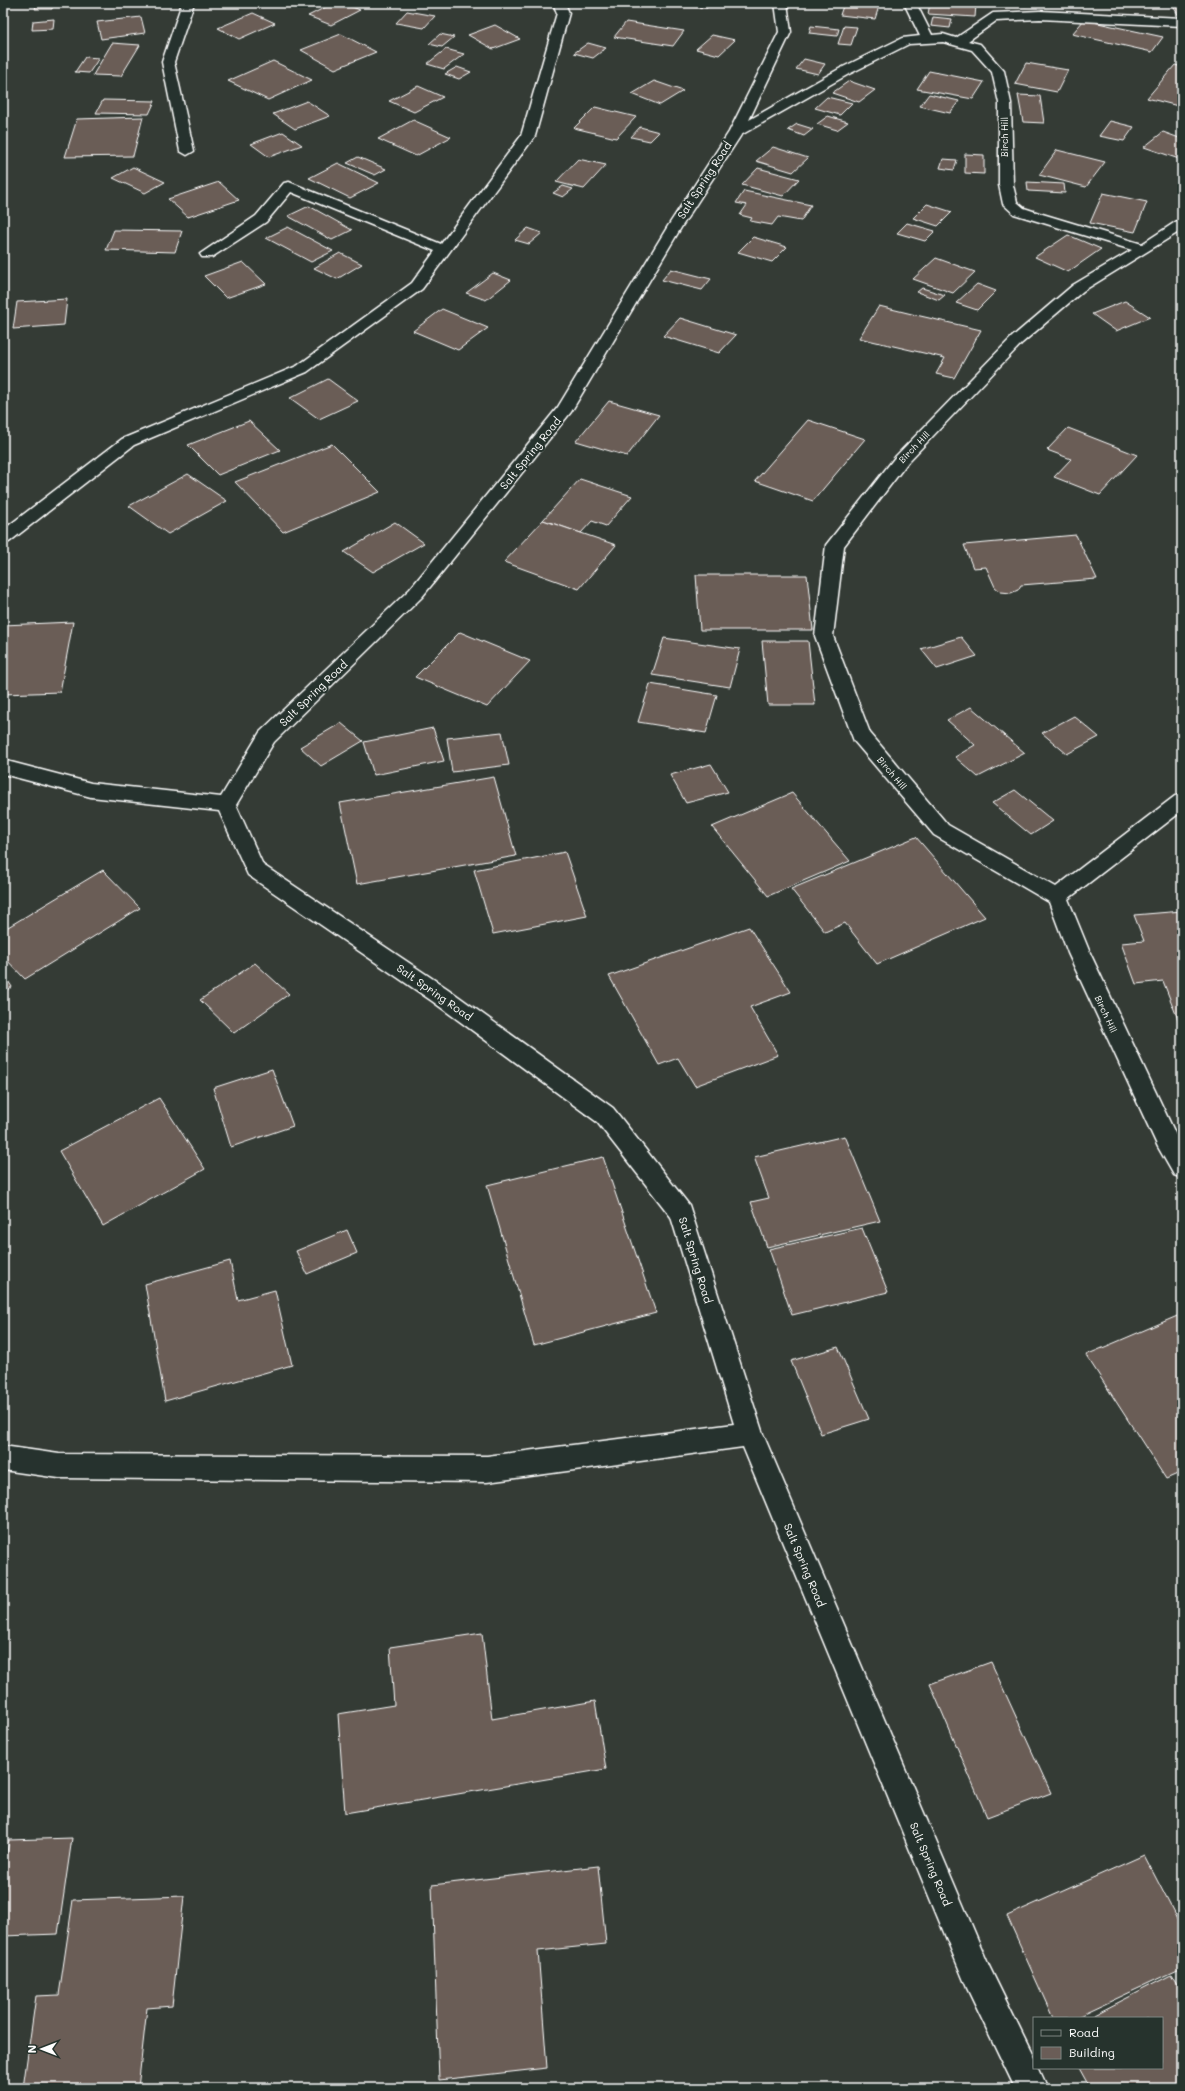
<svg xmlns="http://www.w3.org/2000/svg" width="1185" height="2091" font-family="Mali,sans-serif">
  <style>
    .building { fill: #6a5d57; stroke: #fff }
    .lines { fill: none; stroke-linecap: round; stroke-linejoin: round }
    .minor-casing { stroke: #fff; stroke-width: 3 }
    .minor { fill: #26332d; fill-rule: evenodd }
    .labels { text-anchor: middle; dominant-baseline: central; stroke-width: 4; stroke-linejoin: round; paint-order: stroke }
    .far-street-label { font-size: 9px; fill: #fff; stroke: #26332d }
    .street-label { font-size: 11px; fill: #fff; stroke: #26332d }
  </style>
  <rect width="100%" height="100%" fill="#343b35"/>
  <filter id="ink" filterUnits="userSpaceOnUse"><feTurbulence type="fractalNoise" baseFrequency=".025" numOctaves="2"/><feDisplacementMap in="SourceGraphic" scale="8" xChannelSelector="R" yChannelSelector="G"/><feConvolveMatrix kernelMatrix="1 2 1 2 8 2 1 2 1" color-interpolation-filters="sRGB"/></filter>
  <g filter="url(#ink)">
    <!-- building -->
    <g class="building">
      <path d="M37,3H53L52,9H35Z"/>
      <path d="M334,3H342L360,10L331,25L308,16Z"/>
      <path d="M650,3H709L707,8Z"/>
      <path d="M844,3H880L875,19L840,15Z"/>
      <path d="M930,3L976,5L975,17L928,14Z"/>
      <path d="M1021,3H1051L1024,6Z"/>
      <path d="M1171,3H1182V16H1179Z"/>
      <path d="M407,11L435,16L424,28L396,23Z"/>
      <path d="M253,13L275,23L239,39L218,28Z"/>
      <path d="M141,17L145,33L101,39L97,22Z"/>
      <path d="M933,17L952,19L950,28L931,26Z"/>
      <path d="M54,19L53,29L32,30L33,21Z"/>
      <path d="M1084,20L1163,37L1152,52L1072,34Z"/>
      <path d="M626,22L684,31L673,46L614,37Z"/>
      <path d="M495,25L520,39L493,49L468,35Z"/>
      <path d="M811,26L839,29L837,36L809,33Z"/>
      <path d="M844,26L857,27L851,45L838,44Z"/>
      <path d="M341,34L376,52L335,69L301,50Z"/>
      <path d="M440,34L454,37L442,47L429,44Z"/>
      <path d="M712,35L735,40L719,55L696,49Z"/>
      <path d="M112,43L140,45L121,76L93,75Z"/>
      <path d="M588,43L606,48L593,58L574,53Z"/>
      <path d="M446,49L464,54L444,69L427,64Z"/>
      <path d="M85,57L99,58L89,73L75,72Z"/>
      <path d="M804,59L825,64L818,74L796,69Z"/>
      <path d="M273,61L312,80L268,100L228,81Z"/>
      <path d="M1026,63L1068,70L1057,92L1015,84Z"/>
      <path d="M1175,65L1182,67V107L1147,98Z"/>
      <path d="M457,67L471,72L459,79L445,74Z"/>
      <path d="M929,71L984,82L973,99L917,89Z"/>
      <path d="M654,81L683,91L660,105L632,94Z"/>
      <path d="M849,81L875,90L859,102L832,93Z"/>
      <path d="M418,86L443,97L414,112L389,101Z"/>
      <path d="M929,94L959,101L950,113L920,106Z"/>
      <path d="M1018,95L1040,96L1044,123L1023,122Z"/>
      <path d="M827,97L852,103L840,115L815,108Z"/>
      <path d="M103,100L155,101L149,114L96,113Z"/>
      <path d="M307,101L330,116L295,129L273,114Z"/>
      <path d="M595,107L636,117L616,138L574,128Z"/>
      <path d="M828,116L848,122L837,130L817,124Z"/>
      <path d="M143,117L133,156L65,157L77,119Z"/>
      <path d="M413,120L451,137L416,156L378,139Z"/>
      <path d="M1110,121L1134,127L1124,141L1099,136Z"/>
      <path d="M797,124L813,129L804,136L788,130Z"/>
      <path d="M640,127L659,132L650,141L631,137Z"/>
      <path d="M283,132L302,145L269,157L251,144Z"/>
      <path d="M1163,132L1182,139V157L1179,159L1144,147Z"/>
      <path d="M773,147L808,158L793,172L756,161Z"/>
      <path d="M1057,150L1105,162L1086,187L1039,175Z"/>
      <path d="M965,154L984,155V174L965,173Z"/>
      <path d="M358,157L386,169L375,175L347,163Z"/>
      <path d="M578,159L606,165L584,189L556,182Z"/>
      <path d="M943,159L957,160L954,170L940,168Z"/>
      <path d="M338,163L379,183L350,198L309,178Z"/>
      <path d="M133,167L165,182L145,193L113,178Z"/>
      <path d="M758,168L799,179L783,196L742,185Z"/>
      <path d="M219,182L239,200L188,217L168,199Z"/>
      <path d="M1027,182L1064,184L1065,193L1028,191Z"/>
      <path d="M563,186L573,189L563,197L553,193Z"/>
      <path d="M744,191L811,205L801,221L778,217L772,225L750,221L752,218L740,215L747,205L736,203Z"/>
      <path d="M1103,193L1147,202L1135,232L1090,223Z"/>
      <path d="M927,204L952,212L938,226L913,218Z"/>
      <path d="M309,206L352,230L332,240L288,216Z"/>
      <path d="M907,223L935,231L925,241L897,233Z"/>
      <path d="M288,227L333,251L311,262L266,238Z"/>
      <path d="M528,228L542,233L529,244L515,240Z"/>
      <path d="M114,230L182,231L175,252L106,250Z"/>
      <path d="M1068,235L1101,249L1068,272L1035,257Z"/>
      <path d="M753,237L787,247L772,262L738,252Z"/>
      <path d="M340,253L362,264L337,279L314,268Z"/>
      <path d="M936,258L975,272L953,293L913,279Z"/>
      <path d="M243,262L266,284L226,298L204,276Z"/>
      <path d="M671,269L711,279L702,290L662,280Z"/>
      <path d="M493,273L511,280L486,300L466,293Z"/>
      <path d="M977,284L996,291L977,310L956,303Z"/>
      <path d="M922,288L945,295L939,300L917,292Z"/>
      <path d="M67,299L64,325L13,329L17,302Z"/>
      <path d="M1125,301L1150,317L1116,331L1092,314Z"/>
      <path d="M879,306L916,315L981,330L954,378L936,374L945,358L859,338Z"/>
      <path d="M442,309L488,328L458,350L413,331Z"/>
      <path d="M680,318L736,335L719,353L663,336Z"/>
      <path d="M328,379L358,401L319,419L290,398Z"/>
      <path d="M609,401L659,415L627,456L576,441Z"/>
      <path d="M808,420L865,439L813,501L755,481Z"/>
      <path d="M249,421L280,450L218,475L188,445Z"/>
      <path d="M1068,428L1137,455L1100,495L1054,477L1071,459L1047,450Z"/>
      <path d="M332,444L380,492L283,532L235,482Z"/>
      <path d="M188,474L227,501L168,534L129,506Z"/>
      <path d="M580,479L632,496L606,526L592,521L581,533L543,520Z"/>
      <path d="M543,520L616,545L579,589L504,562Z"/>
      <path d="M395,522L424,543L373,572L344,552Z"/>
      <path d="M1076,535L1097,579L1021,585L1018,590L1011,593L1001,592L995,587L986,567L973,568L964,545Z"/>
      <path d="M696,575H807L813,630H700Z"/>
      <path d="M73,622L60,692L3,694V625Z"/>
      <path d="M460,632L530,661L487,707L415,677Z"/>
      <path d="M961,637L977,656L937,669L921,649Z"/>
      <path d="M664,638L740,649L730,687L652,675Z"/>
      <path d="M762,641H808L815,705H768Z"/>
      <path d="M650,684L717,695L706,733L638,722Z"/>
      <path d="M971,707L1025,753L978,777L955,757L975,745L947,720Z"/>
      <path d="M1074,716L1099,737L1067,754L1042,733Z"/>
      <path d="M341,723L363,741L321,766L300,747Z"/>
      <path d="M433,728L444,761L374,775L364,742Z"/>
      <path d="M502,732L509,765L452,772L447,738Z"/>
      <path d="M711,764L728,792L686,803L670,775Z"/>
      <path d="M494,777L516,856L357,884L340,803Z"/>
      <path d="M1015,790L1053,821L1031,835L992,803Z"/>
      <path d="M792,793L850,861L768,896L712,827Z"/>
      <path d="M916,837L985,917L877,964L845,923L825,932L791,889Z"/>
      <path d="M565,852L587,916L493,934L474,870Z"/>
      <path d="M103,870L140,908L25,979L3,956V930Z"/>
      <path d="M1182,911V1022H1179L1163,981L1136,984L1121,943L1144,941L1134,915Z"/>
      <path d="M749,927L791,992L750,1007L778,1055L695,1086L678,1058L659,1065L609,976Z"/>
      <path d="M255,963L289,994L234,1033L200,1000Z"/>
      <path d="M3,973L12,987L3,992Z"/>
      <path d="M272,1069L293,1126L231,1147L213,1088Z"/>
      <path d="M159,1098L205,1169L103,1226L59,1151Z"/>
      <path d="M845,1136L880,1221L767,1247L751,1202L769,1198L754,1157Z"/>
      <path d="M603,1157L656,1313L534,1345L487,1185Z"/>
      <path d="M862,1228L888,1292L792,1315L769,1249Z"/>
      <path d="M347,1230L357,1253L307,1274L296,1251Z"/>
      <path d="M230,1261L238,1300L275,1290L292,1365L165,1401L145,1284Z"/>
      <path d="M1182,1314V1472L1166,1479L1086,1355Z"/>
      <path d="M838,1347L869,1419L821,1434L791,1361Z"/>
      <path d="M482,1633L492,1719L595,1701L606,1769L345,1813L338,1714L394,1705L390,1647Z"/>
      <path d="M991,1662L1051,1793L987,1817L930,1684Z"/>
      <path d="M72,1838L58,1934L3,1936V1878L9,1840Z"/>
      <path d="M1144,1855L1182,1928V1968L1075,2018H1053L1007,1916Z"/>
      <path d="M598,1866L606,1944L538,1951L547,2068L439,2080L432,1885Z"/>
      <path d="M184,1896L172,2006L147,2008L138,2088H23L36,1996L59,1995L73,1900Z"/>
      <path d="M1172,1975L1182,1992V2088H1089L1078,2068H1162V2018H1088Z"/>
    </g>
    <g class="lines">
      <defs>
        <g id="minor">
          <path d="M182,3H194L174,62L194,151L187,155L180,151L162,62Z"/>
          <path d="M553,3H565L569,13L535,136L422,289L307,372L134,445L9,542L3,543V530L122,439L297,366L412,283L435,251L291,192L266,222L212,257H202L200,254L256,216L284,183L289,182L441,244L521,136L557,13Z"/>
          <path d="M775,3H787L791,32L749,120L839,69L902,38L920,36L904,3H916L932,35L943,34L956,38L993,13L1040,11L1182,18V26L1040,19L996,21L968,41L980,44L1004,71L1011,103L1013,185L1017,202L1024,208L1039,213L1142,244L1177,221L1182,220V230L1083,291L1022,343L908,462L844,546L833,636L870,733L948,825L1056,887L1175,796L1182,794V811L1068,899L1090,953L1182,1148V1178L1174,1175L1158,1147L1068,953L1049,902L934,835L854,741L815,636L826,545L896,456L1012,337L1073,285L1132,250L1014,214L1003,204L999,185V103L992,72L972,50L943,42L909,44L847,75L741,135L682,226L571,412L422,597L274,742L236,805L263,865L448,989L613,1108L689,1205L763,1434L989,1966L1034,2058V2068H1039L1048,2088H1015L967,1988L743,1447L487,1482L59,1478L3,1470V1446L59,1454L487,1456L734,1424L671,1217L597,1122L432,1001L248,875L219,811L91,797L3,774V760L91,783L221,797L260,732L410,589L558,407L668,226L729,132L779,32Z"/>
        </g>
      </defs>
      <!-- minor casing -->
      <use href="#minor" class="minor-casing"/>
      <!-- minor -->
      <use href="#minor" class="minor"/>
    </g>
  </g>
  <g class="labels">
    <!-- far-street labels -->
    <g class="far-street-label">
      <text transform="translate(1004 137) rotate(-90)">Birch Hill</text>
      <text transform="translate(914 447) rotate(-46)">Birch Hill</text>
      <text transform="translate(892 773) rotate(50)">Birch Hill</text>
      <text transform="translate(1106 1014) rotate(65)">Birch Hill</text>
    </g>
    <!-- street labels -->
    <g class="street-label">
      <text transform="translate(704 180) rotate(-57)">Salt Spring Road</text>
      <text transform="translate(530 453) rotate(-51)">Salt Spring Road</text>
      <text transform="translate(313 693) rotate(-44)">Salt Spring Road</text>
      <text transform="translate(435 992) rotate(35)">Salt Spring Road</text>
      <text transform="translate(696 1260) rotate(73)">Salt Spring Road</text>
      <text transform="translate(805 1565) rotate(67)">Salt Spring Road</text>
      <text transform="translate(931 1864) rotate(67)">Salt Spring Road</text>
    </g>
  </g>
  <!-- margin -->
  <rect width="1185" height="2091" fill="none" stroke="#26332d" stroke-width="16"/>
  <rect x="8" y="8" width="1169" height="2075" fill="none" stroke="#fff" stroke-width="1.5" filter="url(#ink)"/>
  <!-- legend -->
  <rect x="1033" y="2017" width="130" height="52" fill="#26332d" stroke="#7d8581"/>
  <rect x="1041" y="2030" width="20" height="6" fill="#26332d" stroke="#7d8581"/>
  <text x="1069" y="2037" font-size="12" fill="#ffffff">Road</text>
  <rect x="1041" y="2047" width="20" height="12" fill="#6a5d57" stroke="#7d8581"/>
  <text x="1069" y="2057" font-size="12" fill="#ffffff">Building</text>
  <!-- north arrow -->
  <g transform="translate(42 2049) rotate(270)" stroke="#26332d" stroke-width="3" paint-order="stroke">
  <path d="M0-3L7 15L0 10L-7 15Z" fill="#ffffff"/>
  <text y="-6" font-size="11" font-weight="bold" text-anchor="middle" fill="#ffffff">N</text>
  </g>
</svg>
